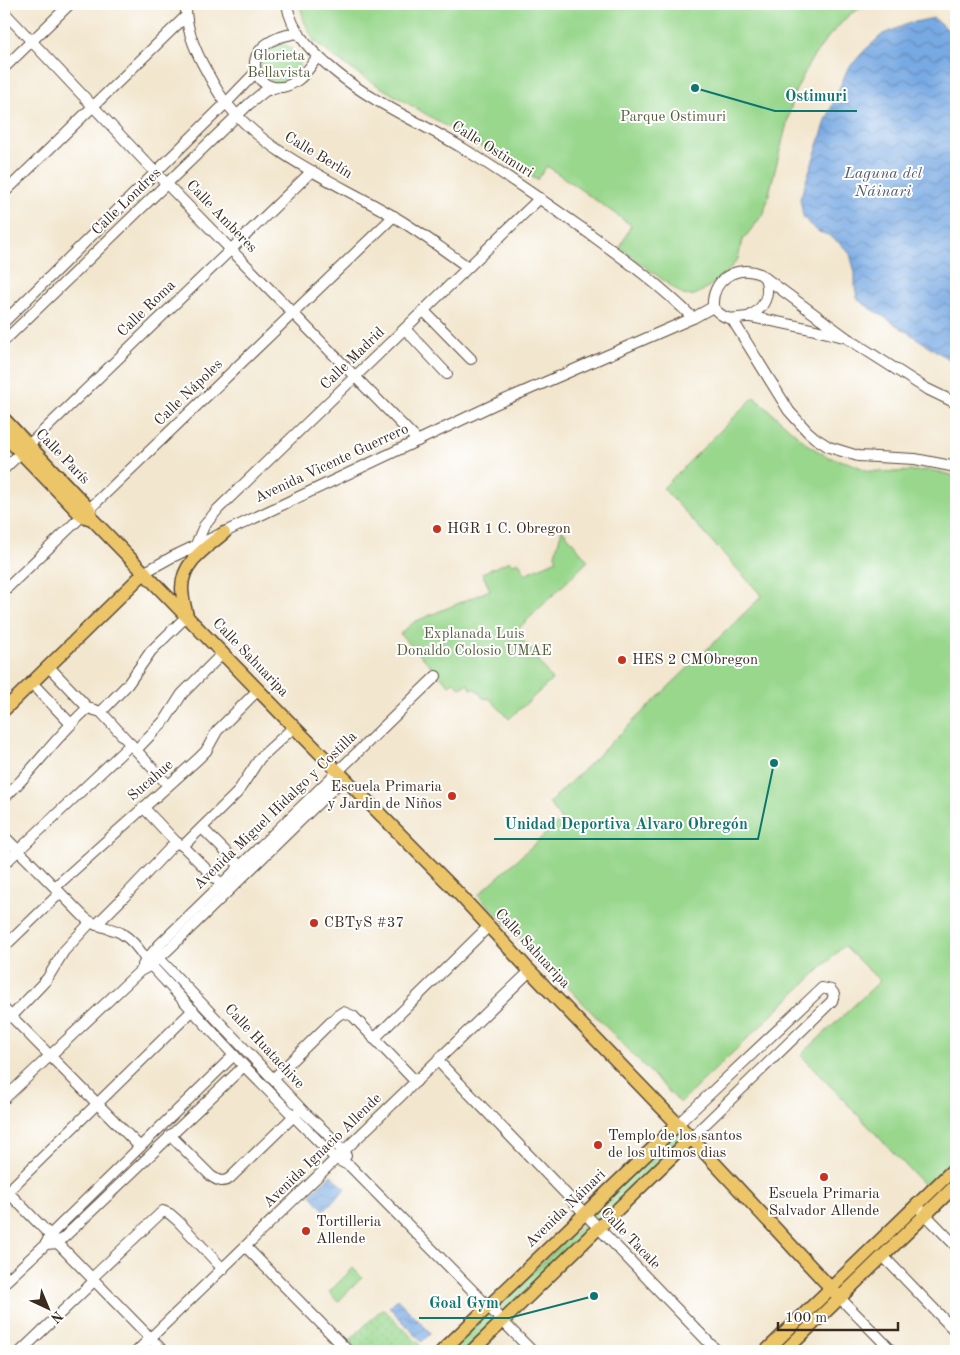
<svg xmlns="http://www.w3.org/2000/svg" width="960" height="1355" font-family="'Old Standard TT',serif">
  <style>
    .grass { fill: url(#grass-dots); stroke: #6a8056 }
    .park { fill: #99d78d; stroke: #6a8056 }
    .water { fill: url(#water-waves); stroke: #596a80 }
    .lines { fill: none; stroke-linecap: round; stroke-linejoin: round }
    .minor-casing { stroke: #564638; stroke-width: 12 }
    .major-casing { stroke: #564638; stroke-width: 15 }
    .minor { stroke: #fff; stroke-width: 10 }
    .major { stroke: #edc569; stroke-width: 12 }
    .poi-dot { fill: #c8321e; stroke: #fff; stroke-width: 2 }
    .labels { text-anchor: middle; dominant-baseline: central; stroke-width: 4; stroke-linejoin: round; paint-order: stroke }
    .park-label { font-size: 15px; fill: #575e3f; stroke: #fff }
    .street-label { font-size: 15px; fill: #3b2a1e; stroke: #fff }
    .poi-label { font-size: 15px; fill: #3b2a1e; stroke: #fff; text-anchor: start }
    .water-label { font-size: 16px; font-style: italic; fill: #535d6d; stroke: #fff }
    .leader { fill: none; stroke: #0f766e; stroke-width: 2 }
    .callout-dot { fill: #0f766e; stroke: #fff; stroke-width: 2 }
    .callout-label { font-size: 16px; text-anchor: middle; font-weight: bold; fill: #0f766e; stroke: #fff; stroke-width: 4; stroke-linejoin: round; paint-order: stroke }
  </style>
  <defs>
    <pattern id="grass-dots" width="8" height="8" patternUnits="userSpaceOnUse" patternTransform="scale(1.25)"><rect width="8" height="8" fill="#99d78d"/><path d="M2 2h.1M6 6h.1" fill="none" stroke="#85b979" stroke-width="1.8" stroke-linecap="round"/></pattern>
    <pattern id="water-waves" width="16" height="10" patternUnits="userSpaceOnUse" patternTransform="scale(1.25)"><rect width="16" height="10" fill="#77a9e3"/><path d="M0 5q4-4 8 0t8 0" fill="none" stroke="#638ab7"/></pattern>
  </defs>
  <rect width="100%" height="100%" fill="#fff"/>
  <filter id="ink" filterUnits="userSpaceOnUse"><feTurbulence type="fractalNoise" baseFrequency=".02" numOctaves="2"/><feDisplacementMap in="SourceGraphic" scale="10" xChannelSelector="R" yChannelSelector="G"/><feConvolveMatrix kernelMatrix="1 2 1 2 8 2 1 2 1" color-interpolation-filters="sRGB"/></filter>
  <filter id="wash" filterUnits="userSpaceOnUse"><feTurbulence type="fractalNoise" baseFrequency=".0096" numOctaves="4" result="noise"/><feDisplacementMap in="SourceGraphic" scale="20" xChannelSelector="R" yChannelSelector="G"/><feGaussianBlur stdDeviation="1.12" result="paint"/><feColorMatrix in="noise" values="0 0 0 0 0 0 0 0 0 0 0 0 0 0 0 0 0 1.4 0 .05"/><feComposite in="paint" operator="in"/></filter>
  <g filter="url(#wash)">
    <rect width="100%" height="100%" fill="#f2e6ce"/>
    <!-- grass -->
    <g class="grass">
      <path d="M678,1130L684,1140L603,1218L596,1220L593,1218L592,1211Z"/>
      <path d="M586,1221L589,1225L588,1231L508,1310L501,1311L496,1306Z"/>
      <path d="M383,1308L425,1350L423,1351H359L349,1341Z"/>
      <path d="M490,1313L493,1317V1323L466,1351H446L482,1316Z"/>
    </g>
    <!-- park -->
    <g class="park">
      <path d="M300,4H869L850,14L829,36L811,60L795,92L764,213L742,241L738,259L723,277L699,293L692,296L683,295L620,248L631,225L547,166L537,180L365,78L335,58L314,41L304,21Z"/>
      <path d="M281,43C296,48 307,65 294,78C290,82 284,83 279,85L261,75L260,56L275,44Z"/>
      <path d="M754,397L808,445L828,457L850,463L869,471L895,472L930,470L956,476V1155L925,1186L801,1055L880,981L844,946L680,1103L478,895L561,820L549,803L762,596L663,488Z"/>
      <path d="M562,529L588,561L515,632L530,648L552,680L509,719L490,699L483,698L476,689H471L468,684L460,688L454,682L449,685L400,634L414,622L490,590L482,573L510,561L513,564L519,562L525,574L557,560L555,554Z"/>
      <path d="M353,1268L362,1277L338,1302L329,1292Z"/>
    </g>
    <!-- water -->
    <g class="water">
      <path d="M934,18L949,31L956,33V364L858,300L855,288V273L850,254L841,244L828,235L819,232L809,224L803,216L800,199L827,118L847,70L864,51L883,34L910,23Z"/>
      <path d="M331,1175L346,1189L324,1210L310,1194Z"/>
      <path d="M397,1299L431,1333L422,1342L389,1307Z"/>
    </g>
  </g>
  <g filter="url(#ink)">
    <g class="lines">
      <defs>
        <g id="minor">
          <path d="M186,4C185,28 195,51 207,72C213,83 219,95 227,104C270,157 336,182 393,216C419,231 443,250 468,267"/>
          <path d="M287,4C291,33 315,55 337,73C375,104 422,123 464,149C507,175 549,205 590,234C627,261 660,285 693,318"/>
          <path d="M4,12L155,172L418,441"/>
          <path d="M299,33C225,42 258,109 298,80C306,74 312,64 318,56"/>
          <path d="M4,68L70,4"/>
          <path d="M4,193L186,16"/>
          <path d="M424,311L471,359"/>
          <path d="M748,317C764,309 771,295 765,278"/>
          <path d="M732,319L789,411L807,431L815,438L829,447L858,456L915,459L956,467"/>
          <path d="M4,322L226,103L256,72"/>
          <path d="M405,329L447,374"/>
          <path d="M847,338C815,329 783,323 751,317C743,316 736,320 728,318C721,316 717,312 713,307C711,280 736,264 760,274L847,338L925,388L956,403"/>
          <path d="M4,341L249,104L265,91L274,88"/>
          <path d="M4,469L312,171"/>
          <path d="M195,547L204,526L218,509L540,198"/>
          <path d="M145,572L172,557L493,405L693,318L713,307"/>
          <path d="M4,591L394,216"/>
          <path d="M49,667L88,708L101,712L168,785"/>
          <path d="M32,683L70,723"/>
          <path d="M101,712L128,684L151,651L187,616"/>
          <path d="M136,750L166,719L182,694L223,653"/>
          <path d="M4,798C34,770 57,735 88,708"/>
          <path d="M143,807L176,842L183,846L226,889"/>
          <path d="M202,828L245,871"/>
          <path d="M4,836L85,918C95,927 110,927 121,933C131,939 140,950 146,960L244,1066L336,1159L350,1166L532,1351"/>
          <path d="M183,846L237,793L260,758L294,727"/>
          <path d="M4,864L131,744"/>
          <path d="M55,887L198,759L206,751L217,731L258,690"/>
          <path d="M96,925L124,897L176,842"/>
          <path d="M4,947L60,893"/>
          <path d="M155,954L306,1114L332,1138L346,1156"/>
          <path d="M143,965L146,960L160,944L436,676"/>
          <path d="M4,1009L140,1147"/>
          <path d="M11,1017L47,979L64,951L90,923"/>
          <path d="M374,1039L488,927"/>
          <path d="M438,1061L717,1351"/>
          <path d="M273,1079L337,1016L343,1012L353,1016L416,1082"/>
          <path d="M4,1099L140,971L151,965L169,949L344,778"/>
          <path d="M678,1124L822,988L831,990L834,994L832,1001L691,1138"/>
          <path d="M170,1135L211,1176C218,1181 223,1183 230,1178L298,1112"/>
          <path d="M4,1188L163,1351"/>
          <path d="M4,1195L193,1010"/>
          <path d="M920,1209L956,1246"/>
          <path d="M46,1244L58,1243L244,1066"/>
          <path d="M246,1247L348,1351"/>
          <path d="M883,1256L956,1332"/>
          <path d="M92,1278L163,1211L170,1214L178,1221L223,1269"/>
          <path d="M4,1283L46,1244L50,1235L234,1055"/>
          <path d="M840,1298L892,1351"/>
          <path d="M21,1351L94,1281"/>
          <path d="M137,1351L530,971"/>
        </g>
        <g id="major">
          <path d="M4,419L89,509L92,519"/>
          <path d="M4,435L82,516L92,519L294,727L459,894L530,971L691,1138L840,1298"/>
          <path d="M187,616C185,607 182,598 182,588C182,562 206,548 224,533"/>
          <path d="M4,710L145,572"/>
          <path d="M442,1351L678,1124"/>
          <path d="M472,1351L691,1138"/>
          <path d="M766,1351L956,1167"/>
          <path d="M785,1351L956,1185"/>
        </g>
      </defs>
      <!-- minor casing -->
      <use href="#minor" class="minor-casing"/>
      <!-- major casing -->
      <use href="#major" class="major-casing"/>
      <!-- minor -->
      <use href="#minor" class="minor"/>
      <!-- major -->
      <use href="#major" class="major"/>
    </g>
  </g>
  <!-- markers -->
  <g class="poi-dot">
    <circle cx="437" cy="529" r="5"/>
    <circle cx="622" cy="660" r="5"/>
    <circle cx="452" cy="796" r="5"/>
    <circle cx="314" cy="923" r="5"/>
    <circle cx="598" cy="1145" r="5"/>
    <circle cx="824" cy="1177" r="5"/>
    <circle cx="306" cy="1231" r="5"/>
  </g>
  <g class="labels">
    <!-- park labels -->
    <g class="park-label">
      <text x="279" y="56">Glorieta<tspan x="279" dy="17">Bellavista</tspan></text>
      <text x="673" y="117">Parque Ostimuri</text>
      <text x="474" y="634">Explanada Luis<tspan x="474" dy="17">Donaldo Colosio UMAE</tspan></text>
    </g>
    <!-- street labels -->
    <g class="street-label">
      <text transform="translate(492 150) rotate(32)">Calle Ostimuri</text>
      <text transform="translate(318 156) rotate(31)">Calle Berlín</text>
      <text transform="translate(127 202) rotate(-44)">Calle Londres</text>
      <text transform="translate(221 217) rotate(46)">Calle Amberes</text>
      <text transform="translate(147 309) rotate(-44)">Calle Roma</text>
      <text transform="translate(353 359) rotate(-44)">Calle Madrid</text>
      <text transform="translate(189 393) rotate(-44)">Calle Nápoles</text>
      <text transform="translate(62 457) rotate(46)">Calle París</text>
      <text transform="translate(332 464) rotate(-25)">Avenida Vicente Guerrero</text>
      <text transform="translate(250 658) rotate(46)">Calle Sahuaripa</text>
      <text transform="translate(151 781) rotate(-41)">Sucahue</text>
      <text transform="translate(276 811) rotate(-44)">Avenida Miguel Hidalgo y Costilla</text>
      <text transform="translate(532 949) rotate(47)">Calle Sahuaripa</text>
      <text transform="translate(264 1047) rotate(47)">Calle Huatachive</text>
      <text transform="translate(323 1151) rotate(-44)">Avenida Ignacio Allende</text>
      <text transform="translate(566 1209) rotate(-44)">Avenida Náinari</text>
      <text transform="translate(630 1239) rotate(46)">Calle Tacale</text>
    </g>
    <!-- poi labels -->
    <g class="poi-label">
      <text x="447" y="529">HGR 1 C. Obregon</text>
      <text x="632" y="660">HES 2 CMObregon</text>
      <text x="442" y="787" text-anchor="end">Escuela Primaria<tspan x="442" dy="17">y Jardin de Niños</tspan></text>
      <text x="324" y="923">CBTyS #37</text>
      <text x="608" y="1136">Templo de los santos<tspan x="608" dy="17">de los ultimos dias</tspan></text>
      <text x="824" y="1194" text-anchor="middle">Escuela Primaria<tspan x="824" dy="17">Salvador Allende</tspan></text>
      <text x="316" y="1222">Tortilleria<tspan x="316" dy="17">Allende</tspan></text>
    </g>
    <!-- water labels -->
    <g class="water-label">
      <text x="883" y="174">Laguna del<tspan x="883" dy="18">Náinari</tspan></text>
    </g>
  </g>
  <!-- callouts -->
  <path class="leader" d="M695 88L775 111H857M774 763L758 839H494M594 1296L509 1318H419"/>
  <g class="callout-dot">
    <circle cx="695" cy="88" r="5"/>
    <circle cx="774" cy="763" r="5"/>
    <circle cx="594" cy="1296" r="5"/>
  </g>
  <g class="callout-label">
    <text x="816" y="101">Ostimuri</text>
    <text x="626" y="829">Unidad Deportiva Alvaro Obregón</text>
    <text x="464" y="1308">Goal Gym</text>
  </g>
  <!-- margin -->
  <rect width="960" height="1355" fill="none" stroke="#fff" stroke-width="20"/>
  <!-- north arrow -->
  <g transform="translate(48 1308) rotate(136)" stroke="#ffffff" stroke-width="4" paint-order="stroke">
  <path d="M0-4L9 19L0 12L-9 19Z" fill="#3b2a1e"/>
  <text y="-8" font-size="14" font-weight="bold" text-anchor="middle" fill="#3b2a1e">N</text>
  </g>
  <!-- scale -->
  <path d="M778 1322v8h120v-8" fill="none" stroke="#3b2a1e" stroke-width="2.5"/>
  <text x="785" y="1322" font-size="15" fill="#3b2a1e" stroke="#ffffff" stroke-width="4" paint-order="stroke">100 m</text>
</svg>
